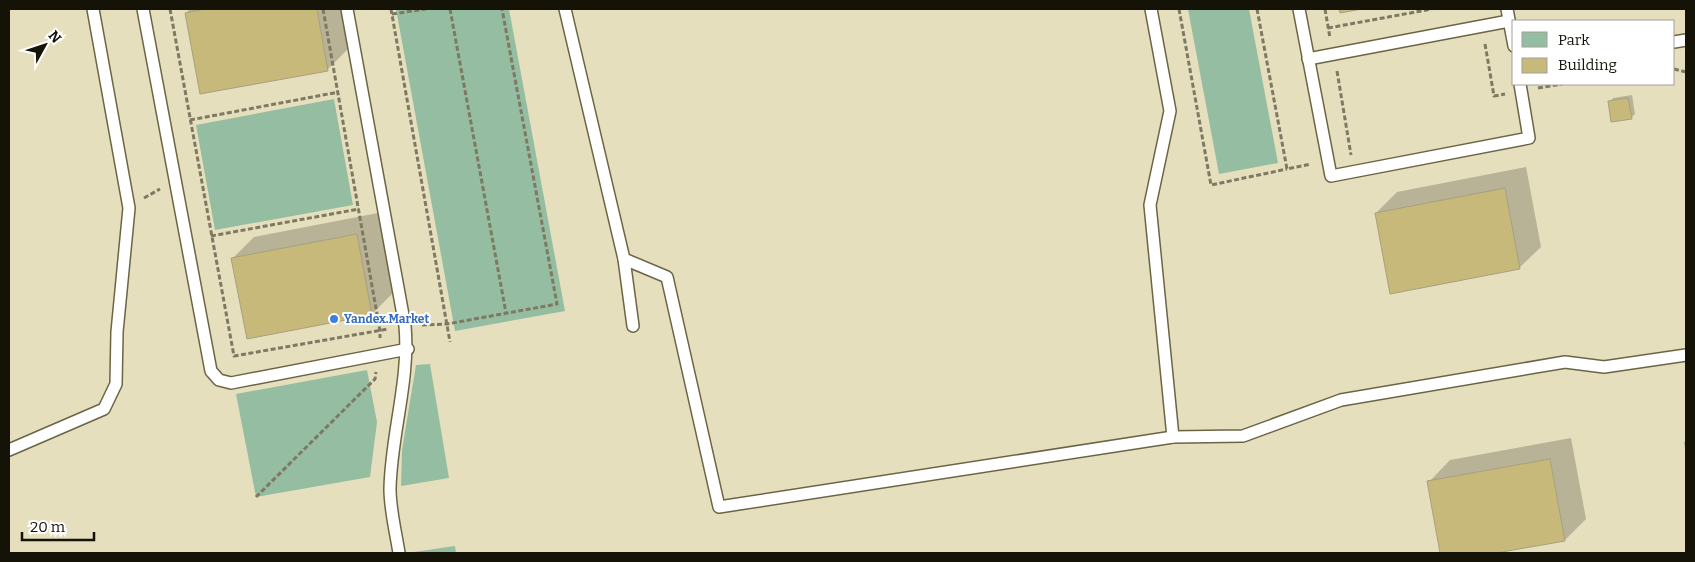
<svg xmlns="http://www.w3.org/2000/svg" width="1695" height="562" font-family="Bitter,serif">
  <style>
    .green { fill: #95bda1 }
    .shadow { fill: #0003 }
    .building { fill: #c6b979; stroke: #a7a181 }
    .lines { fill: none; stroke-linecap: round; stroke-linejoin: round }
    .lane-casing { stroke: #6a6546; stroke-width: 14 }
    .path { stroke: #7e7963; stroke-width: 3; stroke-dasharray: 5 2.5; stroke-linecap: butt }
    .lane { stroke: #fff; stroke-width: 11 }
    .shop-dot { fill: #3f7fe0; stroke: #fff; stroke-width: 2 }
    .labels { text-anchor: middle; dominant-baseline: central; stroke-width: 4; stroke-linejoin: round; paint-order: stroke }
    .shop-label { font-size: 12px; font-weight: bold; fill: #366cbe; stroke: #fff; text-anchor: start }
  </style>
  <rect width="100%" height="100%" fill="#e6dfbd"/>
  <!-- green -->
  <g class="green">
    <path d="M396,9H509L565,311L455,331Z"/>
    <path d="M1188,9H1249L1278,163L1219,174Z"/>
    <path d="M334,99L353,205L215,230L196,125Z"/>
    <path d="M430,364L449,478L401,486L402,450L416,365Z"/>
    <path d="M367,370L377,422L370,477L256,497L236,394Z"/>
    <path d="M455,546L456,553H407Z"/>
  </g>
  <!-- shadow -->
  <g class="shadow">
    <path d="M190,9H341L349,48L328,69L186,13Z"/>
    <path d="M1632,95L1635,114L1631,118L1610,102L1613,98Z"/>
    <path d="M1526,167L1541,247L1519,268L1376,213L1397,192Z"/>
    <path d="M378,213L393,293L372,314L233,258L254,237Z"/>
    <path d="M1571,438L1586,519L1565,540L1489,553H1442L1429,482L1450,460Z"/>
    <path d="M1686,440V455L1684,442Z"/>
  </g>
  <!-- building -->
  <g class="building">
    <path d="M205,9H317L328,71L200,94L185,13Z"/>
    <path d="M1339,9H1362L1340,13Z"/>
    <path d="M1628,98L1632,119L1611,122L1608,101Z"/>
    <path d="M1505,188L1520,269L1390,294L1375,213Z"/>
    <path d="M357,234L372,315L247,339L231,258Z"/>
    <path d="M1550,459L1565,541L1496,553H1440L1427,481Z"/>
  </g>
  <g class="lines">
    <defs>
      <g id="lane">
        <path d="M143,9L211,371L219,380L231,383L408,349"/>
        <path d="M347,9L405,326C410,380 391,434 390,489C390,510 396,533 399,553"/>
        <path d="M565,9L624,259L667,277L719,507L1173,437L1243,436L1341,400L1565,362L1604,367L1686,355"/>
        <path d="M1151,9L1170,111L1150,205L1173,437"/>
        <path d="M1299,9L1331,176L1529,138L1520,84"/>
        <path d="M1507,9L1514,46"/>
        <path d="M1674,42L1686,40"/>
        <path d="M1308,59L1509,21"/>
        <path d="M624,259L633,326"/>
        <path d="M9,450L104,409L116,384L117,332L129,208L93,9"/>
      </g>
    </defs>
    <!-- lane casing -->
    <use href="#lane" class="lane-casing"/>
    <!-- path -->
    <g class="path">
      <path d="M170,9L234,356L388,329"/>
      <path d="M323,9L380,331V338"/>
      <path d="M391,9L450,342"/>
      <path d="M450,9L506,313"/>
      <path d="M1179,9L1211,185L1287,169"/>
      <path d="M1257,9L1287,169L1311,164"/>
      <path d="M1325,9L1330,38"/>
      <path d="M392,14L426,9"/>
      <path d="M1328,28L1432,9"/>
      <path d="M1485,44L1494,96L1505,94"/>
      <path d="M1674,69L1686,72"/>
      <path d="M1337,71L1351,155"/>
      <path d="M1538,88L1562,84"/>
      <path d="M190,120L339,92"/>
      <path d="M144,198L160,189"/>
      <path d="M211,236L359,209"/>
      <path d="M422,325L447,324L557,304L502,9"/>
      <path d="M256,497L375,379L376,372"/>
    </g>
    <!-- lane -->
    <use href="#lane" class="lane"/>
  </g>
  <!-- markers -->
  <circle class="shop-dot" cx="334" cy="319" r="5"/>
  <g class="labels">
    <!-- shop labels -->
    <g class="shop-label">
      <text x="344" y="319">Yandex.Market</text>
    </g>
  </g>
  <!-- border -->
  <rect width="1695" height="562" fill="none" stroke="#151207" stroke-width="20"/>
  <!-- legend -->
  <rect x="1512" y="20" width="162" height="65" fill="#ffffff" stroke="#a1a09c"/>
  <rect x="1522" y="32" width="25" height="15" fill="#95bda1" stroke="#a1a09c"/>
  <text x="1558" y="45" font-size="15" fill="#151207">Park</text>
  <rect x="1522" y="58" width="25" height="15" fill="#c6b979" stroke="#a1a09c"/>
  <text x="1558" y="70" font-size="15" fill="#151207">Building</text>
  <!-- north arrow -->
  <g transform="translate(45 45) rotate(50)" stroke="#ffffff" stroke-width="4" paint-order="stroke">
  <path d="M0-4L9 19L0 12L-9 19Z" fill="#151207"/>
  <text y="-8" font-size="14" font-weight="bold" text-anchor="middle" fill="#151207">N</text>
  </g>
  <!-- scale -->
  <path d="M22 532v8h72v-8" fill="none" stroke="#151207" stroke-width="2.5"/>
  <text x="30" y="532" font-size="15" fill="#151207" stroke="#ffffff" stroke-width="4" paint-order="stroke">20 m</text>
</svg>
